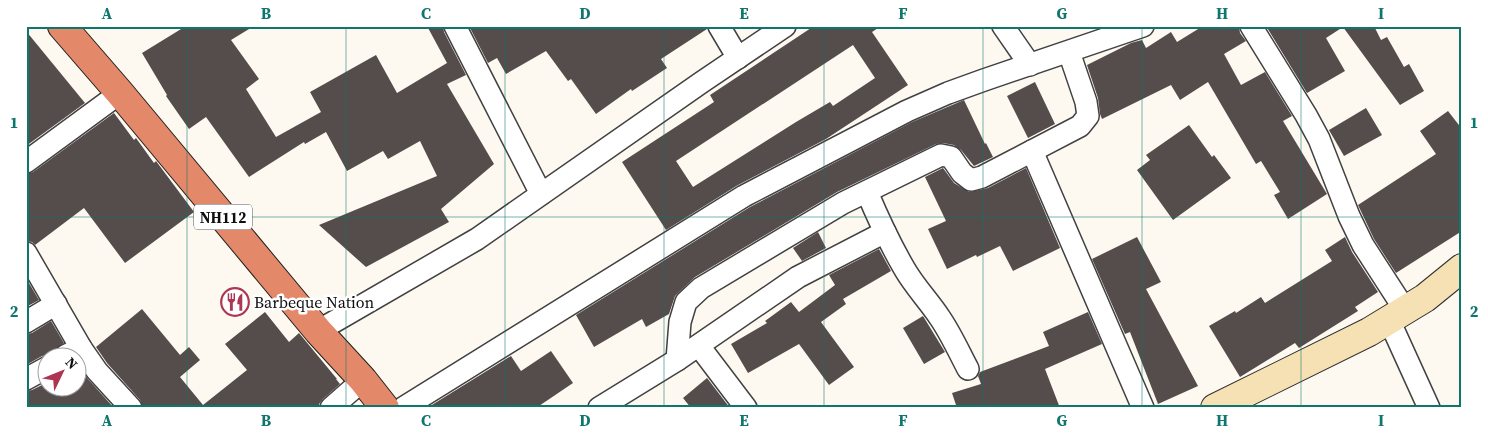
<svg xmlns="http://www.w3.org/2000/svg" width="1488" height="434" font-family="'Source Serif 4',serif">
  <style>
    .building { fill: #554d4b; fill-rule: evenodd }
    .lines { fill: none; stroke-linecap: round; stroke-linejoin: round }
    .street-casing { stroke: #414141; stroke-width: 24 }
    .secondary-casing { stroke: #303030; stroke-width: 30 }
    .highway-casing { stroke: #1f1f1f; stroke-width: 30 }
    .street { stroke: #fff; stroke-width: 21 }
    .secondary { stroke: #f5e1b3; stroke-width: 28 }
    .highway { stroke: #e38969; stroke-width: 28 }
    .grid { fill: none; stroke: #0f766e; stroke-width: 1; stroke-opacity: 0.55 }
    .labels { text-anchor: middle; dominant-baseline: central; stroke-width: 5; stroke-linejoin: round; paint-order: stroke }
    .shield { fill: #fff; stroke: #565656; stroke-width: 1 }
    .shield-label { font-size: 15px; font-weight: bold; fill: #0e0e0e }
    .poi-label { font-size: 16px; fill: #0e0e0e; stroke: #fff; text-anchor: start }
    .neatline { fill: none; stroke: #0f766e; stroke-width: 2 }
    .grid-label { font-size: 16px; text-anchor: middle; font-weight: bold; fill: #0f766e }
  </style>
  <rect width="100%" height="100%" fill="#fdf8f0"/>
  <!-- building -->
  <g class="building">
    <path d="M186,26H254L231,40L259,79L246,89L276,137L321,112L310,92L376,55L397,93L447,63L427,26H443L444,32L466,75L447,84L494,164L441,209L449,222L366,267L319,225L437,176L420,141L388,159L383,151L347,171L326,132L305,144L304,142L249,177L206,117L189,129L166,96L167,95L142,53Z"/>
    <path d="M469,26H707V29L661,59L667,68L632,91L631,89L596,114L571,79L568,81L546,51L506,74L497,58L488,63Z"/>
    <path d="M814,26H881L872,32L908,85L826,139L738,185L666,230L622,162L714,102L710,95ZM853,45L875,78L833,106L830,102L796,122L693,187L676,161Z"/>
    <path d="M1203,26H1239L1240,33L1246,41L1224,54L1241,85L1265,72L1292,116L1283,121L1327,194L1288,219L1274,195L1280,192L1261,161L1256,164L1208,82L1180,100L1171,85L1102,119L1100,114L1098,98L1087,65L1131,43L1142,40L1146,48L1171,32L1177,42Z"/>
    <path d="M1266,26H1374L1381,40L1387,37L1404,67L1409,64L1424,91L1400,105L1343,27L1326,38L1345,71L1307,93Z"/>
    <path d="M26,31L85,103L26,146Z"/>
    <path d="M1035,82L1055,124L1028,138L1007,96Z"/>
    <path d="M964,100L985,144L986,143L993,157L974,166L961,150L954,145L943,143L936,144L837,192L695,277L675,296L669,314L646,327L642,319L594,347L576,315L750,207L912,122Z"/>
    <path d="M1366,108L1382,135L1344,156L1329,130Z"/>
    <path d="M1448,111L1462,129V231L1396,273L1374,239L1358,205L1436,154L1420,131Z"/>
    <path d="M114,113L134,140L136,138L154,163L156,161L194,212L125,263L84,208L35,245L32,242L26,241V174L33,172Z"/>
    <path d="M1189,125L1212,157L1214,155L1231,178L1173,220L1137,170L1150,160L1146,155Z"/>
    <path d="M943,168L954,183L969,192L988,188L1026,168L1060,248L1013,271L1000,246L977,257L976,255L947,269L928,229L946,221L925,177Z"/>
    <path d="M818,232L826,248L802,261L793,248Z"/>
    <path d="M1137,237L1161,282L1146,289L1198,386L1158,404L1130,332L1125,334L1092,259Z"/>
    <path d="M1345,237L1352,252L1378,292L1355,307L1358,311L1299,348L1295,343L1240,377L1209,326L1235,311L1236,313L1261,297L1265,303L1332,261L1325,250Z"/>
    <path d="M879,249L891,271L843,299L846,304L821,322L854,367L829,385L799,344L748,373L731,344L767,323L765,321L791,302L799,312L835,285L829,275Z"/>
    <path d="M26,278L39,300L26,307Z"/>
    <path d="M142,309L180,355L189,347L200,360L180,377L203,405L247,370L225,344L265,312L289,342L299,333L337,379H336L340,384L323,399L319,404V408H143L140,400L107,363L96,347Z"/>
    <path d="M1088,312L1102,344L1045,369L1060,408H957L952,393L981,384L978,376L980,372L1049,346L1043,332Z"/>
    <path d="M923,316L945,352L924,364L903,328Z"/>
    <path d="M51,321L64,343L55,349L53,356L48,355L42,356L26,365V334L32,333Z"/>
    <path d="M551,351L573,383L536,408H427L511,356L521,371Z"/>
    <path d="M78,365L88,379L114,408H26V391L32,390L48,382V386H78Z"/>
    <path d="M707,378L730,408H691L683,398Z"/>
  </g>
  <g class="lines">
    <defs>
      <g id="street">
        <path d="M455,26L541,194"/>
        <path d="M719,26L738,58"/>
        <path d="M1003,26L1030,65"/>
        <path d="M1251,26L1306,115L1319,139L1349,216L1363,245L1405,310"/>
        <path d="M1032,151L1143,408"/>
        <path d="M26,162L120,93"/>
        <path d="M867,192C878,218 890,244 904,268C914,286 929,301 940,318C951,334 959,352 968,369"/>
        <path d="M26,253L81,348L97,371L131,408"/>
        <path d="M1389,320L1429,408"/>
        <path d="M26,322L56,304"/>
        <path d="M318,331L477,239L702,82L785,26"/>
        <path d="M699,346L746,408"/>
        <path d="M65,356L81,348"/>
        <path d="M677,360L680,322L686,302L701,288L843,203L941,155L951,157L962,173L971,180L982,177L1080,126L1088,116L1086,102L1069,52"/>
        <path d="M26,379L48,367"/>
        <path d="M331,408L363,380"/>
        <path d="M403,408L744,196L907,111L948,93L984,80L1143,26"/>
        <path d="M599,408L677,360L798,277L885,232"/>
      </g>
      <path id="secondary" d="M1215,408L1369,332L1425,298L1462,268"/>
      <path id="highway" d="M62,26L120,93L318,331L363,380L385,408"/>
    </defs>
    <!-- street casing -->
    <use href="#street" class="street-casing"/>
    <!-- secondary casing -->
    <use href="#secondary" class="secondary-casing"/>
    <!-- highway casing -->
    <use href="#highway" class="highway-casing"/>
    <!-- street -->
    <use href="#street" class="street"/>
    <!-- secondary -->
    <use href="#secondary" class="secondary"/>
    <!-- highway -->
    <use href="#highway" class="highway"/>
  </g>
  <!-- grid -->
  <path class="grid" d="M187,26V408M346,26V408M505,26V408M664,26V408M824,26V408M983,26V408M1142,26V408M1301,26V408M26,217H1462"/>
  <!-- icons -->
  <defs>
    <symbol id="restaurant-ring" viewBox="-11 -11 22 22"><circle r="9.5" fill="#fff" stroke="#ad3653" stroke-width="1.5"/><path d="M-5-6h1v4h1v-4h1v4h1v-4h1v5L-1.5 .5V6h-2V.5L-5-1ZM5-6V6H3V1.5H1.5Q1.5-4 5-6Z" fill="#ad3653"/></symbol>
  </defs>
  <g fill-rule="evenodd">
    <use href="#restaurant-ring" x="219" y="286" width="32" height="32"/>
  </g>
  <g class="labels">
    <!-- shield labels -->
    <rect class="shield" x="194" y="204.5" width="58" height="25" rx="4"/>
    <g class="shield-label">
      <text x="223" y="217">NH112</text>
    </g>
    <!-- poi labels -->
    <g class="poi-label">
      <text x="254" y="302">Barbeque Nation</text>
    </g>
  </g>
  <!-- border -->
  <rect width="1488" height="434" fill="none" stroke="#ffffff" stroke-width="55"/>
  <!-- north arrow -->
  <g transform="translate(62 372) rotate(47)"><circle r="24" fill="#ffffff" stroke="#9f9f9f"/>
  <path d="M0-4L9 19L0 12L-9 19Z" fill="#ad3653"/>
  <text y="-8" font-size="14" font-weight="bold" text-anchor="middle" fill="#0e0e0e">N</text>
  </g>
  <rect x="28" y="28" width="1432" height="378" class="neatline"/>
  <g class="grid-label">
    <text x="107" y="19">A</text>
    <text x="266" y="19">B</text>
    <text x="426" y="19">C</text>
    <text x="585" y="19">D</text>
    <text x="744" y="19">E</text>
    <text x="903" y="19">F</text>
    <text x="1062" y="19">G</text>
    <text x="1222" y="19">H</text>
    <text x="1381" y="19">I</text>
    <text x="14" y="128">1</text>
    <text x="1474" y="128">1</text>
    <text x="14" y="317">2</text>
    <text x="1474" y="317">2</text>
    <text x="107" y="426">A</text>
    <text x="266" y="426">B</text>
    <text x="426" y="426">C</text>
    <text x="585" y="426">D</text>
    <text x="744" y="426">E</text>
    <text x="903" y="426">F</text>
    <text x="1062" y="426">G</text>
    <text x="1222" y="426">H</text>
    <text x="1381" y="426">I</text>
  </g>
</svg>
